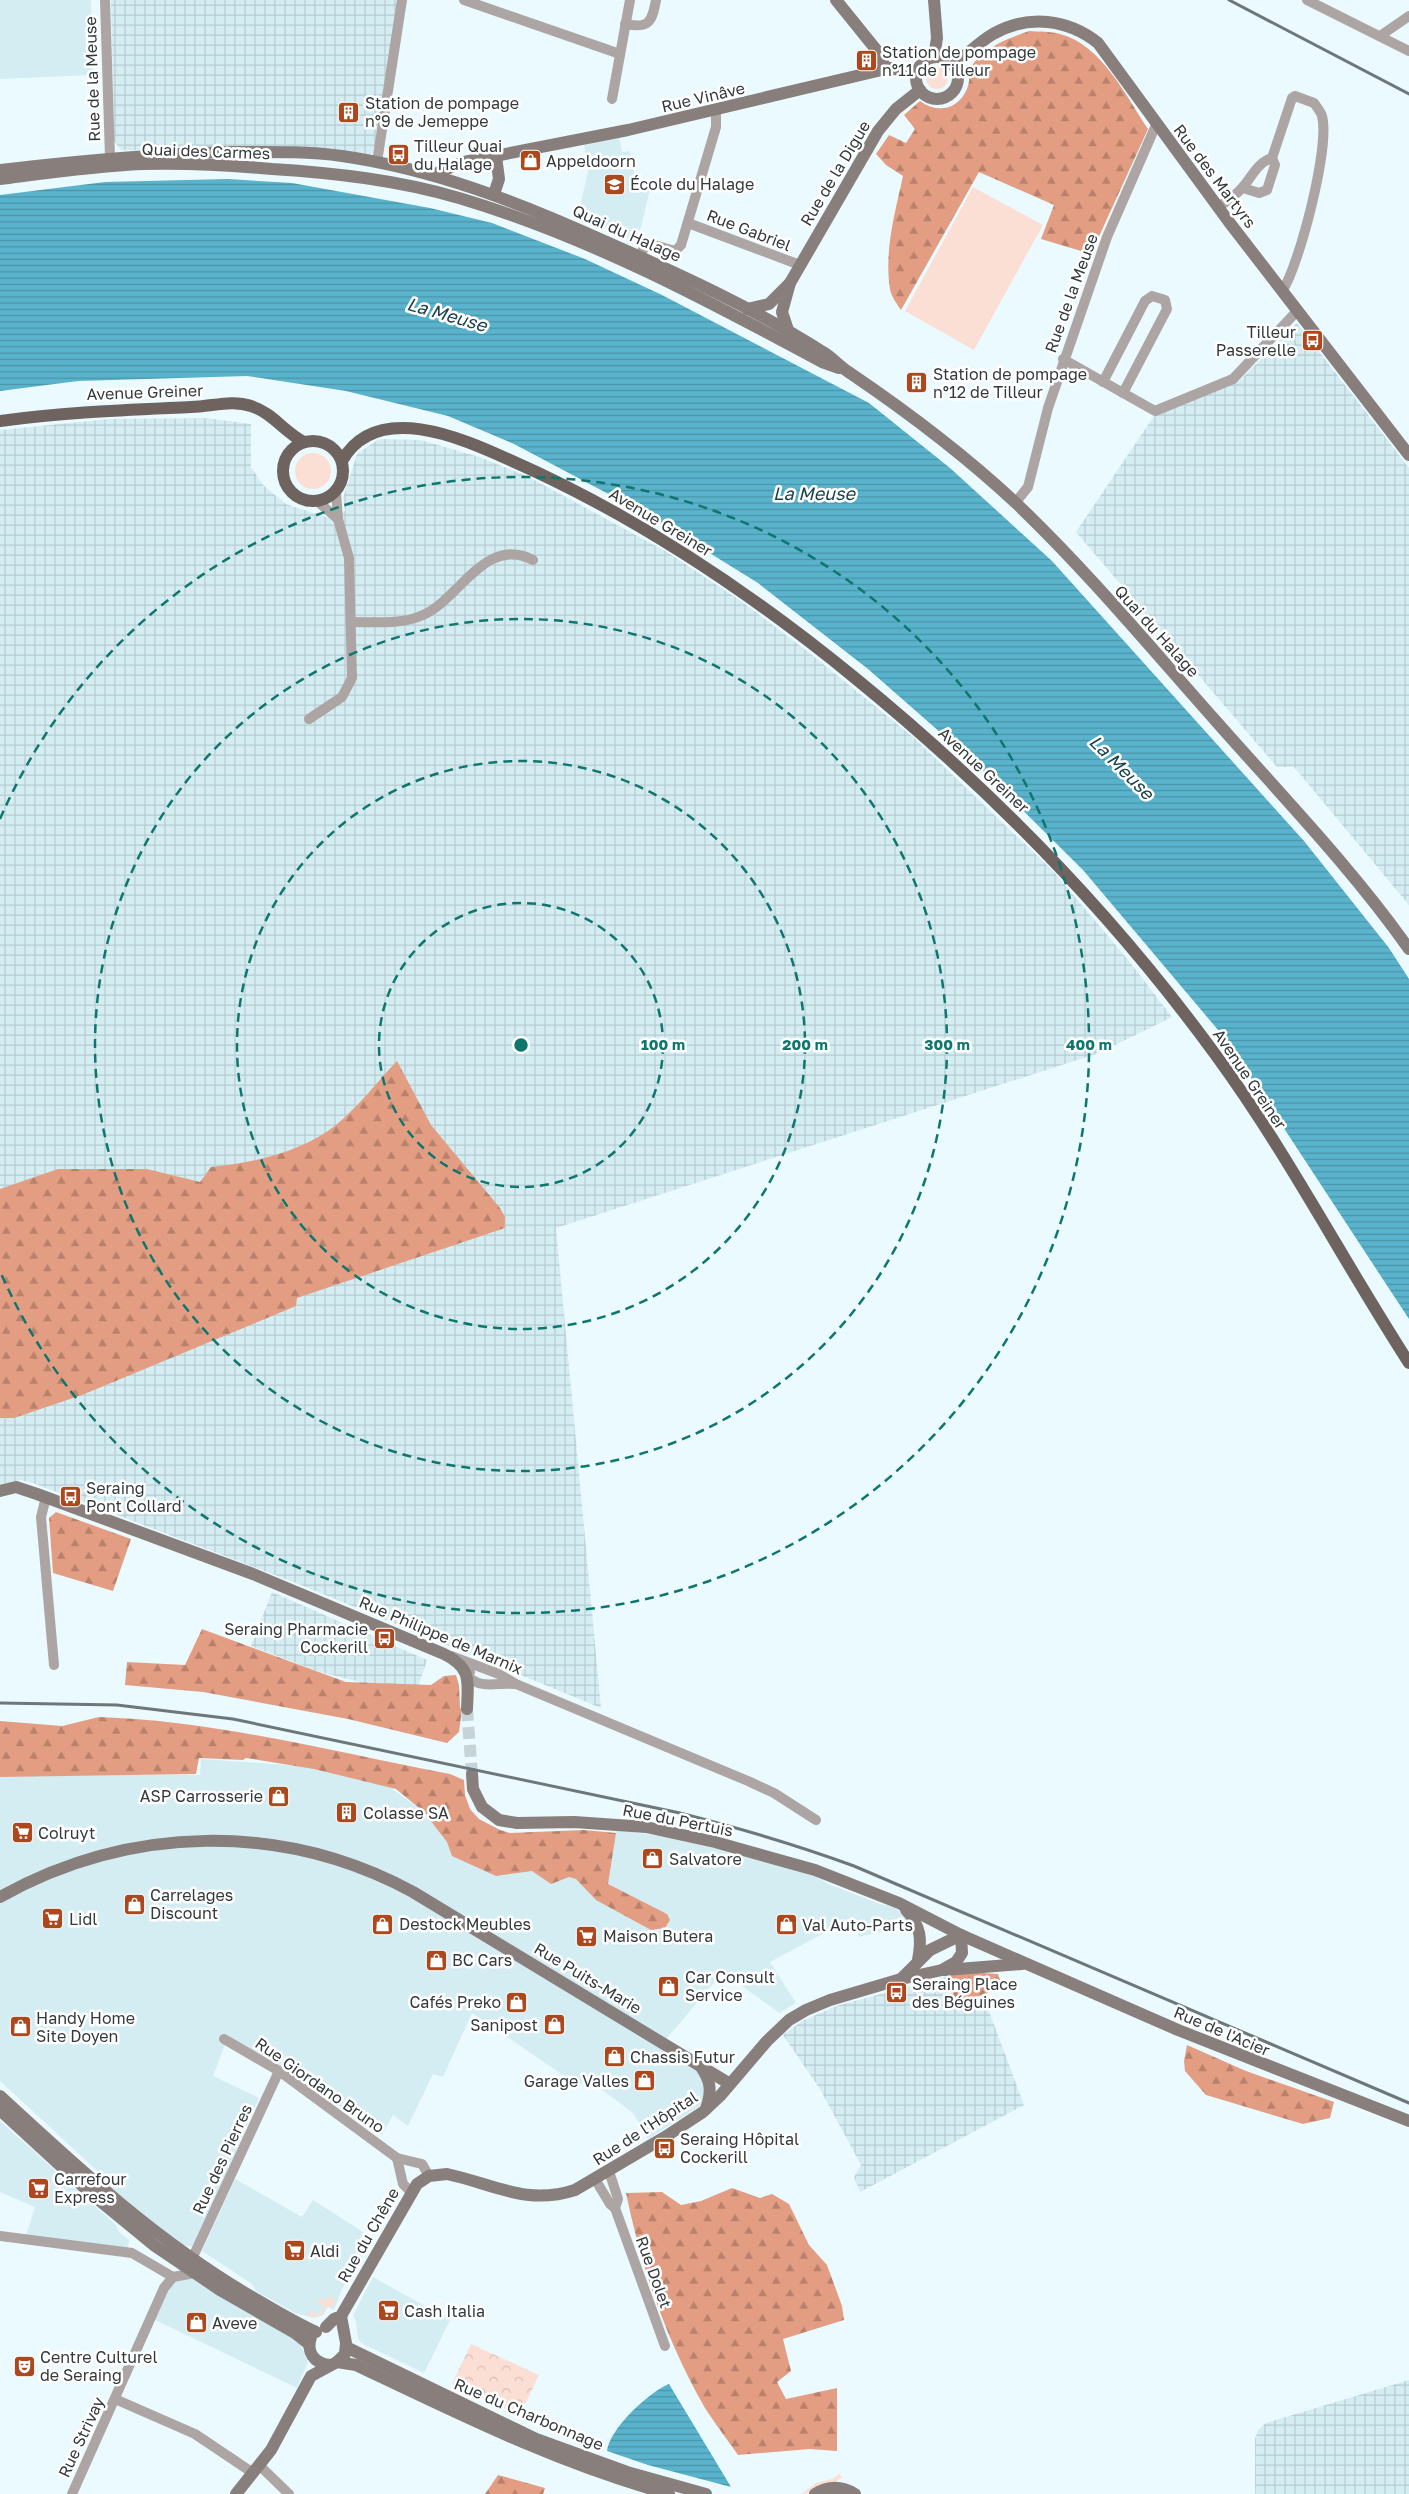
<svg xmlns="http://www.w3.org/2000/svg" width="1409" height="2494" font-family="'Golos Text',sans-serif">
  <style>
    .built { fill: #d4edf3 }
    .industrial { fill: url(#industrial-grid) }
    .green { fill: #fbdfd5 }
    .forest { fill: url(#forest-firs) }
    .park { fill: url(#park-crowns) }
    .water { fill: url(#water-rules) }
    .lines { fill: none; stroke-linecap: round; stroke-linejoin: round }
    .secondary-tunnel { stroke: #c6d4d8; stroke-width: 12; stroke-dasharray: 12 6; stroke-linecap: butt }
    .street { stroke: #aca5a3; stroke-width: 10 }
    .secondary { stroke: #887e7b; stroke-width: 12 }
    .primary { stroke: #6e635f; stroke-width: 12 }
    .rail { stroke: #6d7679; stroke-width: 3 }
    .ring { fill: none; stroke: #0f766e; stroke-width: 2.5; stroke-dasharray: 9 6 }
    .labels { text-anchor: middle; dominant-baseline: central; stroke-width: 5; stroke-linejoin: round; paint-order: stroke }
    .poi-label { font-size: 16px; fill: #343a3c; stroke: #fff; text-anchor: start }
    .street-label { font-size: 16px; fill: #343a3c; stroke: #fff }
    .water-label { font-size: 18px; font-style: italic; fill: #1a434e; stroke: #fff }
    .centre { fill: #0f766e; stroke: #fff; stroke-width: 2.5 }
    .ring-label { font-size: 15px; text-anchor: middle; font-weight: bold; fill: #0f766e; stroke: #fff; stroke-width: 5; stroke-linejoin: round; paint-order: stroke }
  </style>
  <defs>
    <pattern id="industrial-grid" width="8" height="8" patternUnits="userSpaceOnUse" patternTransform="scale(1.25)"><rect width="8" height="8" fill="#d4edf3"/><path d="M0 4h8M4 0v8" fill="none" stroke="#b7ccd1"/></pattern>
    <pattern id="forest-firs" width="22" height="20" patternUnits="userSpaceOnUse" patternTransform="scale(1.25)"><rect width="22" height="20" fill="#e39d83"/><path d="M5 1l3.5 6h-7zM16 11l3.5 6h-7z" fill="#b9816c"/></pattern>
    <pattern id="park-crowns" width="20" height="18" patternUnits="userSpaceOnUse" patternTransform="scale(1.25)"><rect width="20" height="18" fill="#fbdfd5"/><path d="M2 6a3 3 0 1 1 6 0M12 15a3 3 0 1 1 6 0" fill="none" stroke="#d8c0b8"/></pattern>
    <pattern id="water-rules" width="6" height="5" patternUnits="userSpaceOnUse" patternTransform="scale(1.25)"><rect width="6" height="5" fill="#5ab3cc"/><path d="M0 2.5h6" fill="none" stroke="#4b93a7"/></pattern>
  </defs>
  <rect width="100%" height="100%" fill="#eafaff"/>
  <!-- built -->
  <g class="built">
    <path d="M0,0H91L93,75L0,79Z"/>
    <path d="M619,137L622,152L630,151L635,178L650,189L641,227L634,241L578,216L588,171L584,144Z"/>
    <path d="M201,1759L317,1767L384,1783L452,1832L552,1863L659,1932L660,1918L606,1884L616,1830L674,1838L709,1846L815,1876L828,1884L880,1904L894,1907L906,1917L909,1925L859,1937L852,1918L770,1962L796,2003L779,2013L723,1972L667,2038L662,2048L699,2070L707,2080L703,2104L648,2139L633,2113L593,2083L576,2084L472,2013L443,2077L433,2074L408,2126L393,2115L382,2135L289,2072L228,2037L213,2076L259,2098L194,2247L183,2245L108,2186L105,2178L0,2081V1775H200Z"/>
    <path d="M0,2121L116,2225L119,2232L129,2240L128,2248L26,2236L35,2207L0,2192Z"/>
    <path d="M235,2179L302,2217L313,2200L374,2239V2243L364,2253L342,2289L334,2310L328,2307L323,2315L314,2318L295,2313L256,2291L252,2284L202,2251Z"/>
    <path d="M373,2277L450,2320L424,2373L363,2344L358,2339L356,2321L353,2315Z"/>
    <path d="M191,2278L298,2339L308,2362L297,2388L153,2319L165,2293L173,2282Z"/>
  </g>
  <!-- industrial -->
  <g class="industrial">
    <path d="M111,0H398L374,152L369,155L121,150L114,141Z"/>
    <path d="M1297,323L1409,468V905L1294,767H1277L1076,532L1154,416L1239,381Z"/>
    <path d="M206,418L251,424V467L263,485L286,504L329,518L345,511L343,498L357,454L379,439L421,440L479,457L527,476L667,552L741,601L807,651L913,737L1053,871L1129,961L1172,1017L1099,1053L556,1228L601,1708L301,1585L33,1483L21,1480L0,1484V430L110,419Z"/>
    <path d="M272,1592L427,1660L415,1696L320,1672L251,1646Z"/>
    <path d="M948,1976L956,2003L983,1995L1024,2105L860,2192L854,2177L861,2165L820,2089L783,2035L802,2021L836,2006Z"/>
    <path d="M1409,2380V2494H1255V2439L1258,2430L1266,2423Z"/>
  </g>
  <!-- green -->
  <g class="green">
    <circle cx="937" cy="78" r="11"/>
    <path d="M973,187L1043,225L974,350L905,311Z"/>
    <circle cx="313" cy="471" r="18"/>
    <path d="M330,2295L335,2300L332,2308L327,2306C323,2315 318,2319 308,2316L310,2311L317,2315L322,2309L324,2310L325,2307L318,2303L321,2298L327,2301Z"/>
    <path d="M839,2474L842,2477C833,2484 812,2494 801,2494L816,2483L832,2479Z"/>
  </g>
  <!-- forest -->
  <g class="forest">
    <path d="M1029,31C1038,32 1050,31 1060,34C1102,45 1125,95 1148,129L1091,254L1041,239L1054,205L979,172L901,310C897,304 891,296 890,289C884,251 895,213 903,176L886,165L876,154L889,135L906,143L915,129L904,115L920,101C937,114 958,110 967,89C972,77 966,70 978,58C993,44 1010,38 1029,31Z"/>
    <path d="M397,1061L431,1125L500,1208L505,1217V1228L297,1298L296,1306L82,1395L14,1418H0V1189L58,1169H147L200,1182L211,1167C253,1163 302,1152 336,1125C358,1107 377,1082 397,1061Z"/>
    <path d="M56,1512L131,1539L113,1591L53,1573L49,1518Z"/>
    <path d="M202,1629L346,1682L431,1685L444,1676L456,1675L459,1685L460,1708L462,1709L459,1732L447,1743L348,1719L203,1692L125,1685L127,1662L185,1665Z"/>
    <path d="M99,1717C218,1721 333,1752 450,1774L464,1780L465,1795L470,1809L479,1819L500,1830L510,1833L584,1830L616,1833L608,1884L667,1914L670,1920L665,1928L651,1930L596,1900L576,1879L569,1877L551,1884L532,1871L496,1876L452,1856L447,1842L424,1812L396,1789L314,1769L246,1758L243,1760L199,1758L196,1774L0,1777V1721L62,1726Z"/>
    <path d="M968,1972L998,1974L1003,1988L956,2003L948,1976Z"/>
    <path d="M1187,2045L1246,2071L1334,2102L1330,2118L1303,2124L1206,2095L1185,2071L1184,2061Z"/>
    <path d="M732,2188L760,2198L772,2194L789,2204L809,2245L827,2265L842,2306L844,2320L783,2339L791,2371L777,2382L786,2399L837,2388V2451L810,2449L738,2455C727,2439 715,2424 705,2408C667,2342 641,2267 626,2193L662,2192L681,2205L701,2201Z"/>
    <path d="M498,2475L545,2488L543,2494H485Z"/>
  </g>
  <!-- park -->
  <path class="park" d="M471,2344L539,2375L520,2415L452,2384Z"/>
  <!-- water -->
  <g class="water">
    <path d="M228,179L292,183L430,208L492,223L585,259L662,295L869,403L950,468L1052,561L1304,841L1389,948L1409,979V1319L1224,1037L1083,870L974,762L868,669L758,583L650,516L514,444L448,416L346,391L247,376L78,381L0,391V195L105,182Z"/>
    <path d="M669,2384L731,2487L648,2465L607,2451C609,2429 649,2392 669,2384Z"/>
  </g>
  <g class="lines">
    <!-- secondary-tunnel -->
    <path class="secondary-tunnel" d="M467,1709L472,1774"/>
    <!-- street -->
    <g class="street">
      <path d="M105,0L110,157"/>
      <path d="M464,0L620,54"/>
      <path d="M1307,0L1409,51"/>
      <path d="M625,24C649,29 652,22 656,0"/>
      <path d="M1380,36L1409,16"/>
      <path d="M612,99L630,0"/>
      <path d="M377,162L402,0"/>
      <path d="M1243,188L1259,193L1267,190L1275,165L1272,158"/>
      <path d="M1219,207C1226,201 1235,196 1241,189C1252,178 1256,163 1272,158L1292,98L1295,96L1314,103C1317,107 1321,112 1322,116C1330,147 1300,262 1283,290"/>
      <path d="M688,223L800,265"/>
      <path d="M639,256L646,245L651,244L675,251L681,245L716,127V110"/>
      <path d="M1063,359L1155,411L1233,379L1298,310"/>
      <path d="M1103,382L1145,301L1152,296L1165,300L1167,309L1123,393"/>
      <path d="M317,501L338,519"/>
      <path d="M1015,503L1028,487L1048,408L1107,237L1156,125"/>
      <path d="M351,622C375,622 401,625 423,615C460,599 485,535 533,560"/>
      <path d="M309,719L342,697L352,678L349,558L338,519L336,492"/>
      <path d="M46,1497L41,1517L54,1665"/>
      <path d="M451,1656L499,1674L516,1684L748,1781L774,1793L816,1820"/>
      <path d="M470,1672L468,1676C480,1690 499,1682 515,1684"/>
      <path d="M224,2039L279,2071L397,2158L422,2164L429,2176"/>
      <path d="M397,2158L403,2184L411,2192"/>
      <path d="M609,2171L618,2199L615,2208"/>
      <path d="M595,2179L610,2204L615,2208L665,2346"/>
      <path d="M0,2236L132,2253L173,2277"/>
      <path d="M192,2259L279,2071"/>
      <path d="M115,2399L195,2434L253,2473"/>
      <path d="M260,2466L289,2494"/>
      <path d="M72,2494L164,2288L173,2277L194,2273"/>
    </g>
    <!-- secondary -->
    <g class="secondary">
      <path d="M836,0L878,52L886,69"/>
      <path d="M934,0L937,38L934,57"/>
      <circle cx="937" cy="78" r="21"/>
      <path d="M953,65C967,55 979,42 993,34C1028,14 1068,19 1098,43L1229,222L1409,455"/>
      <path d="M0,170C77,161 153,154 230,152C268,152 305,151 342,156C433,169 518,202 602,240C677,273 754,308 823,352C833,358 840,367 850,373C909,413 966,456 1018,505C1088,572 1151,648 1215,720C1281,795 1351,867 1409,949"/>
      <path d="M432,175L464,162L628,130L890,68L916,73"/>
      <path d="M0,179C47,173 95,166 142,164C185,163 229,165 272,169C335,173 398,180 459,198C587,236 705,299 822,362L839,368"/>
      <path d="M494,194L499,179L496,156"/>
      <path d="M747,309L769,304L790,283L878,131L896,109L920,90"/>
      <path d="M789,333L782,312L790,283"/>
      <path d="M0,1491L16,1487L37,1494L253,1574L444,1654C472,1668 468,1681 467,1709"/>
      <path d="M472,1774L473,1789L482,1807L499,1820L517,1823L574,1822L646,1827L715,1842L815,1870L899,1903L961,1935L1178,2030L1409,2121"/>
      <path d="M0,1897C129,1825 282,1821 413,1892L730,2084"/>
      <path d="M906,1910C921,1926 922,1939 918,1960"/>
      <path d="M945,1970L1022,1964"/>
      <path d="M901,1979L930,1950L961,1935"/>
      <path d="M701,2067C711,2081 712,2092 706,2109"/>
      <path d="M0,2096C80,2170 158,2242 252,2297C273,2309 294,2322 316,2332"/>
      <path d="M0,2110L88,2191L155,2246L220,2290L295,2333L309,2344"/>
      <path d="M326,2327L334,2319L341,2316L417,2184L429,2176L447,2174C494,2184 526,2206 575,2190L665,2137L703,2112L720,2096L767,2041L789,2020L806,2010L830,2000L901,1979L942,1970L956,1962L962,1953L961,1935"/>
      <path d="M311,2337C306,2352 314,2363 329,2365"/>
      <path d="M346,2347L536,2439L627,2472L706,2494"/>
      <path d="M337,2362L356,2365C459,2414 559,2464 669,2494"/>
      <path d="M236,2494L271,2450L311,2376L337,2362L345,2354L346,2343L341,2316"/>
      <path d="M815,2494C828,2486 842,2486 855,2494"/>
    </g>
    <!-- primary -->
    <g class="primary">
      <path d="M0,421C64,412 126,410 191,407C211,407 231,399 251,406C273,413 284,432 304,442"/>
      <circle cx="313" cy="471" r="30"/>
      <path d="M342,461C376,400 462,438 510,460C635,515 750,592 855,678C990,788 1112,913 1215,1054C1287,1152 1343,1261 1409,1363"/>
    </g>
    <!-- rail -->
    <g class="rail">
      <path d="M1229,0L1409,94"/>
      <path d="M0,1703L117,1705L233,1719L680,1813C739,1828 797,1845 854,1866L1409,2103"/>
    </g>
  </g>
  <!-- distance rings -->
  <g class="ring">
    <circle cx="521" cy="1045" r="142"/>
    <circle cx="521" cy="1045" r="284"/>
    <circle cx="521" cy="1045" r="426"/>
    <path d="M0 819A568 568 0 1 1 0 1271"/>
  </g>
  <!-- icons -->
  <defs>
    <symbol id="building-square" viewBox="-11 -11 22 22"><rect x="-9" y="-9" width="18" height="18" rx="4" fill="#ad471d" stroke="#fff"/><path d="M-4-6H4V6H1V3H-1V6H-4ZM-2.5-4.3h1.7v1.8h-1.7ZM.8-4.3h1.7v1.8H.8ZM-2.5-1h1.7V.8h-1.7ZM.8-1h1.7V.8H.8Z" fill="#fff"/></symbol>
    <symbol id="bus-square" viewBox="-11 -11 22 22"><rect x="-9" y="-9" width="18" height="18" rx="4" fill="#ad471d" stroke="#fff"/><path d="M-5-6H5V4H4V6H2V4H-2V6H-4V4H-5ZM-3.5-4V0h7V-4ZM-3.5 1.2v1.5H-2V1.2ZM2 1.2v1.5H3.5V1.2Z" fill="#fff"/></symbol>
    <symbol id="shop-square" viewBox="-11 -11 22 22"><rect x="-9" y="-9" width="18" height="18" rx="4" fill="#ad471d" stroke="#fff"/><path d="M-5-2.5h2.3a2.7 3.5 0 0 1 5.4 0H5L5.5 6h-11ZM-1.5-2.5h3a1.5 2.3 0 0 0-3 0Z" fill="#fff"/></symbol>
    <symbol id="school-square" viewBox="-11 -11 22 22"><rect x="-9" y="-9" width="18" height="18" rx="4" fill="#ad471d" stroke="#fff"/><path d="M0-5L7-2L0 1L-7-2ZM-4 1L0 2.5L4 1V4Q0 6-4 4Z" fill="#fff"/></symbol>
    <symbol id="supermarket-square" viewBox="-11 -11 22 22"><rect x="-9" y="-9" width="18" height="18" rx="4" fill="#ad471d" stroke="#fff"/><path d="M-6-5.5h2.5l.6 2H6L4.5 2H-2.5L-4.4-4H-6ZM-1.5 3.2a1.3 1.3 0 1 0 .1 0ZM3 3.2a1.3 1.3 0 1 0 .1 0Z" fill="#fff"/></symbol>
    <symbol id="theatre-square" viewBox="-11 -11 22 22"><rect x="-9" y="-9" width="18" height="18" rx="4" fill="#ad471d" stroke="#fff"/><path d="M-5-5.5Q0-4 5-5.5V0Q5 5 0 6Q-5 5-5 0ZM-3.3-2.5H-1v1.5H-3.3ZM1-2.5H3.3v1.5H1ZM-2.8 1Q0 5.5 2.8 1Z" fill="#fff"/></symbol>
  </defs>
  <g fill-rule="evenodd">
    <use href="#building-square" x="854" y="48" width="25" height="25"/>
    <use href="#building-square" x="336" y="100" width="25" height="25"/>
    <use href="#bus-square" x="386" y="142" width="25" height="25"/>
    <use href="#shop-square" x="518" y="148" width="25" height="25"/>
    <use href="#school-square" x="602" y="172" width="25" height="25"/>
    <use href="#bus-square" x="1300" y="328" width="25" height="25"/>
    <use href="#building-square" x="904" y="370" width="25" height="25"/>
    <use href="#bus-square" x="58" y="1484" width="25" height="25"/>
    <use href="#bus-square" x="372" y="1626" width="25" height="25"/>
    <use href="#shop-square" x="266" y="1784" width="25" height="25"/>
    <use href="#building-square" x="334" y="1800" width="25" height="25"/>
    <use href="#supermarket-square" x="10" y="1820" width="25" height="25"/>
    <use href="#shop-square" x="640" y="1846" width="25" height="25"/>
    <use href="#shop-square" x="122" y="1892" width="25" height="25"/>
    <use href="#supermarket-square" x="40" y="1906" width="25" height="25"/>
    <use href="#shop-square" x="370" y="1912" width="25" height="25"/>
    <use href="#shop-square" x="774" y="1912" width="25" height="25"/>
    <use href="#supermarket-square" x="574" y="1924" width="25" height="25"/>
    <use href="#shop-square" x="424" y="1948" width="25" height="25"/>
    <use href="#shop-square" x="656" y="1974" width="25" height="25"/>
    <use href="#bus-square" x="884" y="1980" width="25" height="25"/>
    <use href="#shop-square" x="504" y="1990" width="25" height="25"/>
    <use href="#shop-square" x="542" y="2012" width="25" height="25"/>
    <use href="#shop-square" x="8" y="2014" width="25" height="25"/>
    <use href="#shop-square" x="602" y="2044" width="25" height="25"/>
    <use href="#shop-square" x="632" y="2068" width="25" height="25"/>
    <use href="#bus-square" x="652" y="2136" width="25" height="25"/>
    <use href="#supermarket-square" x="26" y="2176" width="25" height="25"/>
    <use href="#supermarket-square" x="282" y="2238" width="25" height="25"/>
    <use href="#supermarket-square" x="376" y="2298" width="25" height="25"/>
    <use href="#shop-square" x="184" y="2310" width="25" height="25"/>
    <use href="#theatre-square" x="12" y="2354" width="25" height="25"/>
  </g>
  <g class="labels">
    <!-- poi labels -->
    <g class="poi-label">
      <text x="882" y="52">Station de pompage<tspan x="882" dy="18">n°11 de Tilleur</tspan></text>
      <text x="365" y="103">Station de pompage<tspan x="365" dy="18">n°9 de Jemeppe</tspan></text>
      <text x="414" y="146">Tilleur Quai<tspan x="414" dy="18">du Halage</tspan></text>
      <text x="546" y="161">Appeldoorn</text>
      <text x="630" y="184">École du Halage</text>
      <text x="1296" y="332" text-anchor="end">Tilleur<tspan x="1296" dy="18">Passerelle</tspan></text>
      <text x="933" y="374">Station de pompage<tspan x="933" dy="18">n°12 de Tilleur</tspan></text>
      <text x="86" y="1488">Seraing<tspan x="86" dy="18">Pont Collard</tspan></text>
      <text x="368" y="1629" text-anchor="end">Seraing Pharmacie<tspan x="368" dy="18">Cockerill</tspan></text>
      <text x="263" y="1796" text-anchor="end">ASP Carrosserie</text>
      <text x="363" y="1813">Colasse SA</text>
      <text x="38" y="1833">Colruyt</text>
      <text x="669" y="1859">Salvatore</text>
      <text x="150" y="1895">Carrelages<tspan x="150" dy="18">Discount</tspan></text>
      <text x="69" y="1919">Lidl</text>
      <text x="399" y="1924">Destock Meubles</text>
      <text x="802" y="1925">Val Auto-Parts</text>
      <text x="603" y="1936">Maison Butera</text>
      <text x="452" y="1960">BC Cars</text>
      <text x="685" y="1977">Car Consult<tspan x="685" dy="18">Service</tspan></text>
      <text x="912" y="1984">Seraing Place<tspan x="912" dy="18">des Béguines</tspan></text>
      <text x="501" y="2002" text-anchor="end">Cafés Preko</text>
      <text x="36" y="2018">Handy Home<tspan x="36" dy="18">Site Doyen</tspan></text>
      <text x="538" y="2025" text-anchor="end">Sanipost</text>
      <text x="630" y="2057">Chassis Futur</text>
      <text x="629" y="2081" text-anchor="end">Garage Valles</text>
      <text x="680" y="2139">Seraing Hôpital<tspan x="680" dy="18">Cockerill</tspan></text>
      <text x="54" y="2179">Carrefour<tspan x="54" dy="18">Express</tspan></text>
      <text x="310" y="2251">Aldi</text>
      <text x="404" y="2311">Cash Italia</text>
      <text x="212" y="2323">Aveve</text>
      <text x="40" y="2357">Centre Culturel<tspan x="40" dy="18">de Seraing</tspan></text>
    </g>
    <!-- street labels -->
    <g class="street-label">
      <text transform="translate(92 79) rotate(-92)">Rue de la Meuse</text>
      <text transform="translate(703 97) rotate(-13)">Rue Vinâve</text>
      <text transform="translate(206 151) rotate(2)">Quai des Carmes</text>
      <text transform="translate(835 173) rotate(-59)">Rue de la Digue</text>
      <text transform="translate(1215 176) rotate(53)">Rue des Martyrs</text>
      <text transform="translate(749 230) rotate(21)">Rue Gabriel</text>
      <text transform="translate(627 233) rotate(24)">Quai du Halage</text>
      <text transform="translate(1071 293) rotate(-70)">Rue de la Meuse</text>
      <text transform="translate(145 392) rotate(-2)">Avenue Greiner</text>
      <text transform="translate(661 522) rotate(31)">Avenue Greiner</text>
      <text transform="translate(1157 631) rotate(48)">Quai du Halage</text>
      <text transform="translate(984 770) rotate(43)">Avenue Greiner</text>
      <text transform="translate(1250 1079) rotate(56)">Avenue Greiner</text>
      <text transform="translate(441 1635) rotate(23)">Rue Philippe de Marnix</text>
      <text transform="translate(678 1820) rotate(11)">Rue du Pertuis</text>
      <text transform="translate(588 1978) rotate(31)">Rue Puits-Marie</text>
      <text transform="translate(1222 2031) rotate(23)">Rue de l'Acier</text>
      <text transform="translate(320 2085) rotate(35)">Rue Giordano Bruno</text>
      <text transform="translate(645 2128) rotate(-33)">Rue de l'Hôpital</text>
      <text transform="translate(222 2159) rotate(-65)">Rue des Pierres</text>
      <text transform="translate(368 2235) rotate(-60)">Rue du Chêne</text>
      <text transform="translate(654 2272) rotate(70)">Rue Dolet</text>
      <text transform="translate(529 2414) rotate(23)">Rue du Charbonnage</text>
      <text transform="translate(81 2437) rotate(-65)">Rue Strivay</text>
    </g>
    <!-- water labels -->
    <g class="water-label">
      <text transform="translate(447 314) rotate(16)">La Meuse</text>
      <text x="814" y="493">La Meuse</text>
      <text transform="translate(1122 767) rotate(45)">La Meuse</text>
    </g>
  </g>
  <circle cx="521" cy="1045" r="8" class="centre"/>
  <g class="ring-label">
    <text x="663" y="1050">100 m</text>
    <text x="805" y="1050">200 m</text>
    <text x="947" y="1050">300 m</text>
    <text x="1089" y="1050">400 m</text>
  </g>
</svg>
